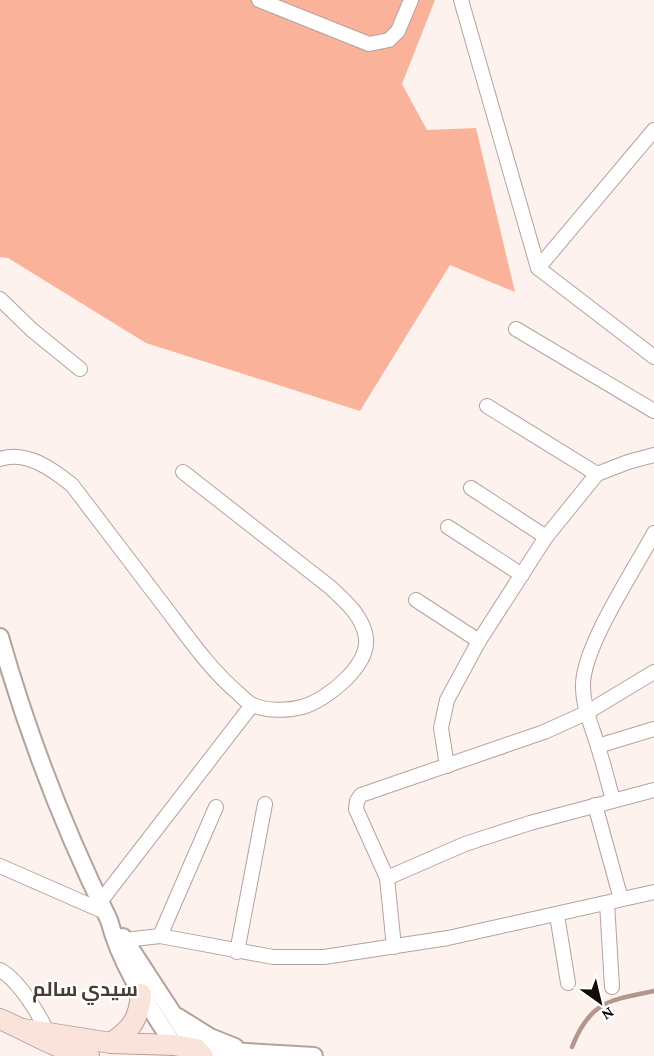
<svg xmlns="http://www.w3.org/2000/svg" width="654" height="1056" font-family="'Crimson Pro',Cairo,serif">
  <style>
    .green { fill: #fab29a }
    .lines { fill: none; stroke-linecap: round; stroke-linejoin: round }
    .stream { stroke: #b3968d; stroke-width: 4.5 }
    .minor-casing { stroke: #b4a29d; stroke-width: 16 }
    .tertiary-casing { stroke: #b4a29d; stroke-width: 20 }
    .secondary-casing { stroke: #b4a29d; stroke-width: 22 }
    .minor { stroke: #fff; stroke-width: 14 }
    .tertiary { stroke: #fff; stroke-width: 16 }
    .secondary { stroke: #fae3db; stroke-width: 20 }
    .labels { text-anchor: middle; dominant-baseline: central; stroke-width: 4.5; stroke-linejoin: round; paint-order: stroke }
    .neighbourhood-label { font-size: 20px; font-weight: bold; fill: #493b36; stroke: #fff }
  </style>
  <rect width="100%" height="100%" fill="#fdf2ee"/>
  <!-- green -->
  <path class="green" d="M0,0H435L402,84L427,130L476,128L515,292L450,265L360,411L146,343L8,258L0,257Z"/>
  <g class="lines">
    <!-- stream -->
    <path class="stream" d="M572,1047C590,1001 610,1000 654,991"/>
    <defs>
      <g id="minor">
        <path d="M259,0L369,44L389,40L398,31L411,0"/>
        <path d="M461,0L538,268L654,357"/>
        <path d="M538,268L654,130"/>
        <path d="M0,299L32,330L80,369"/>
        <path d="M516,329L654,411"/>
        <path d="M487,406L597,474"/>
        <path d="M0,459C26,450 52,469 72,485C105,528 138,572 171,615C192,643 212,671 239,694C243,698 248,703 253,705C267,711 288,711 302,707C327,700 369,666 366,638C363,616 345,601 330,587L183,472"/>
        <path d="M471,488L546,537"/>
        <path d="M448,527L522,575"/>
        <path d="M416,600L479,641"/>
        <path d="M598,746L654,729"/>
        <path d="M447,766L441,728L447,700L479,641L546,537L597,474L628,462L654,455"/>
        <path d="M613,800C608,783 604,765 598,747C592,726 583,708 583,686C582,648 635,569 654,533"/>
        <path d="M595,805L621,899"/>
        <path d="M0,866L105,912"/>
        <path d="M387,878L465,844L530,823L654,790"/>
        <path d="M100,902L252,705"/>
        <path d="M607,903L612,987"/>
        <path d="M557,915L568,983"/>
        <path d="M160,936L216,807"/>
        <path d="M116,941L160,936L273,957H324L448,938L654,892"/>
        <path d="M394,947L387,878L356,809L357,801L361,795L544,732L586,713L654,672"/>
        <path d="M237,952L265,804"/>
        <path d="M0,970C20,981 41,1017 50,1038"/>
      </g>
      <g id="tertiary">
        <path d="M0,637C28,735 64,829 109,920C121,966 148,1005 174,1045"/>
        <path d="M123,937L196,1049L314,1056"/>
        <path d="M178,1017L210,1037L235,1047"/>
      </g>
      <g id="secondary">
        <path d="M0,1019C30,1032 57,1050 89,1056"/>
        <path d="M23,1029L111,1043L174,1045L196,1049L203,1056"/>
        <path d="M111,1043C132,1029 139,1019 141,994"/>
      </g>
    </defs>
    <!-- minor casing -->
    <use href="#minor" class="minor-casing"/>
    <!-- tertiary casing -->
    <use href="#tertiary" class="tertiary-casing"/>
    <!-- secondary casing -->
    <use href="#secondary" class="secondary-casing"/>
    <!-- minor -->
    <use href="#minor" class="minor"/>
    <!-- tertiary -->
    <use href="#tertiary" class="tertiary"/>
    <!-- secondary -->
    <use href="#secondary" class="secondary"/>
  </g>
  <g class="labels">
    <!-- neighbourhood labels -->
    <g class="neighbourhood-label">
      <text x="85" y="989">سيدي سالم</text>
    </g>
  </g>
  <!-- north arrow -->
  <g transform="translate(600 1002) rotate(146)" stroke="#ffffff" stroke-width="4.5" paint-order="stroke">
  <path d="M0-4.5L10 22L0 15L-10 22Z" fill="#100b09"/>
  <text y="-9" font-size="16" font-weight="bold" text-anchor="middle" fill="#100b09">N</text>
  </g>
</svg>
